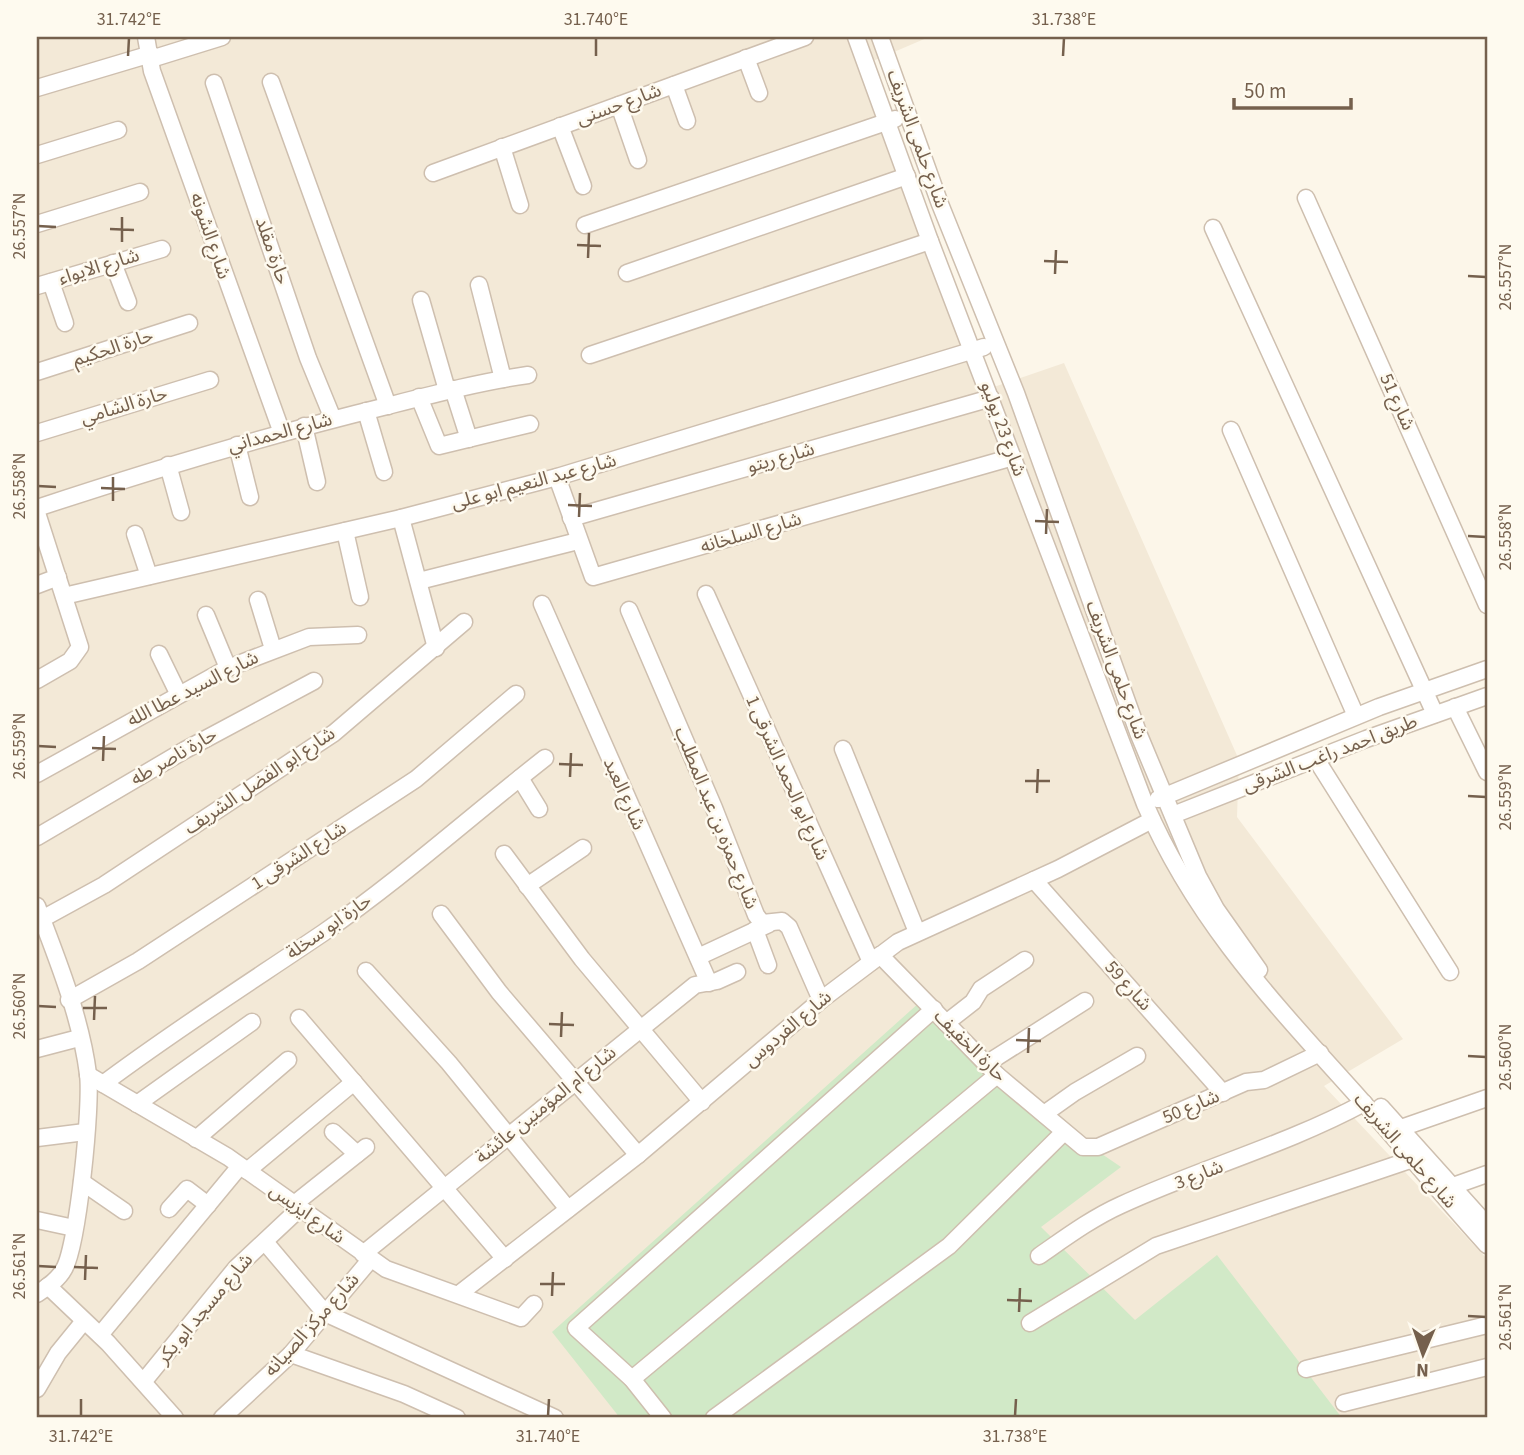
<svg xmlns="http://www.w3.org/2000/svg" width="1524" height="1455" font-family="'Source Sans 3','Noto Sans Arabic',sans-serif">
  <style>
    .residential { fill: #f3e9d7 }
    .green { fill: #d1e9c7 }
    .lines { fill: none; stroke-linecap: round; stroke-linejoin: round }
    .minor-casing { stroke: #cebfaf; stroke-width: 19 }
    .minor { stroke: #fff; stroke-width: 16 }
    .ticks { fill: none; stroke: #75604d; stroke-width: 2.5 }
    .labels { text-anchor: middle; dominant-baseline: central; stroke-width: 5; stroke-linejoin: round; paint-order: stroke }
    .street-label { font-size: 19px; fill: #75604d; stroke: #fefaef }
    .neatline { fill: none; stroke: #75604d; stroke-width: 2.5 }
    .ticks-label { font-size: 18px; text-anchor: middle; fill: #75604d }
  </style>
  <rect width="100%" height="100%" fill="#fcf6e9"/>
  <!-- residential -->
  <path class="residential" d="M37,37H929L859,67L979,392L1064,363L1239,760L1237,817L1403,1039L1324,1086L1487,1259V1418H37Z"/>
  <!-- green -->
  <path class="green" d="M920,1002L981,1072L1121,1167L1041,1227L1135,1320L1217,1255L1342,1418H620L552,1332Z"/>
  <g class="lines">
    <defs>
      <g id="minor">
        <path d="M146,37L152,71L282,433"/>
        <path d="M856,37L930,241L1145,804C1197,924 1276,1005 1361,1100C1404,1148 1444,1198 1487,1245"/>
        <path d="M880,37L940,204L1016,393L1139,735L1198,876L1216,909L1259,970"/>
        <path d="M746,58L759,93"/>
        <path d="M151,59L222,37"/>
        <path d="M271,82L388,406"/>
        <path d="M214,83L308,358L333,419"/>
        <path d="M674,85L687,121"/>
        <path d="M37,88L151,54"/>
        <path d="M619,105L638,160"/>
        <path d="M560,126L583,186"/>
        <path d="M502,147L520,205"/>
        <path d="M37,155L118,130"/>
        <path d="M433,173L805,37"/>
        <path d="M1306,198L1487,605"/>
        <path d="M37,224L140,192"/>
        <path d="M585,225L895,119"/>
        <path d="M1213,228L1435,714"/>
        <path d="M113,263L128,302"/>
        <path d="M627,273L907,176"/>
        <path d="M51,282L65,323"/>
        <path d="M479,285L503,379"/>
        <path d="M37,286L162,249"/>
        <path d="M421,300L447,390"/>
        <path d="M590,355L930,241"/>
        <path d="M37,372L189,323"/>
        <path d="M453,389L469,439"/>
        <path d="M419,397L439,446L530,424"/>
        <path d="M366,411L384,472"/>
        <path d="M304,426L317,482"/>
        <path d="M1231,430L1356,716"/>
        <path d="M37,433L210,380"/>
        <path d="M237,445L250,497"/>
        <path d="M168,465L181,512"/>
        <path d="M557,477L593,577L1013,457"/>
        <path d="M37,508C152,470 268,435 387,406C434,394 480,382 528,375"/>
        <path d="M37,513L80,647L70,661L37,680"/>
        <path d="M401,518L436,648"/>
        <path d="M571,518L991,398"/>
        <path d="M345,531L360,597"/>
        <path d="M135,534L149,576"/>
        <path d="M419,581L578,541"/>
        <path d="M37,585L58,577"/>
        <path d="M706,594L871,962"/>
        <path d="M64,596L401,518L557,477L984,347"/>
        <path d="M258,600L273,649"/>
        <path d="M542,604L709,983"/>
        <path d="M629,610L714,808L756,915L762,923L782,921L789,927L821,1000"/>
        <path d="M206,615L228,668"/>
        <path d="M159,654L178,693"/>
        <path d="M1455,707L1487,772"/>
        <path d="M843,749L917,932"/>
        <path d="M1316,759L1450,972"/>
        <path d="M37,774L228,668L309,637L358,635"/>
        <path d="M520,778L539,809"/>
        <path d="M1158,799L1379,707L1487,669"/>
        <path d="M1173,815L1366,739L1487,696"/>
        <path d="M37,837L185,750L314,681"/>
        <path d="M504,854L582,959L702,1102"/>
        <path d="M1034,880L1223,1093"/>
        <path d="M527,886L583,848"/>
        <path d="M37,906C57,958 81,1018 88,1074C92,1104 78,1245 64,1269C58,1280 47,1287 37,1294"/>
        <path d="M441,914L499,992L638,1155"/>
        <path d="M42,919L104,885L334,733L464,622"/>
        <path d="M755,930L768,965"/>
        <path d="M880,955L997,1075L1083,1147H1098L1246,1082L1264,1080L1320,1053"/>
        <path d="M698,957L769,924"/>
        <path d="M366,971L449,1063L568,1209"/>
        <path d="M69,1000L138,961L416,779L516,694"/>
        <path d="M299,1018L505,1259"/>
        <path d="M946,1023L973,1002L981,989L1025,960"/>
        <path d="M37,1049L79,1038"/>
        <path d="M986,1064L1085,1001"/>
        <path d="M88,1075L228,1157L386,1269L521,1318L534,1304"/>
        <path d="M103,1084C175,1030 249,983 323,933C401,879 471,816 545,758"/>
        <path d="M137,1104L252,1022"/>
        <path d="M1381,1107L1487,1225"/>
        <path d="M1044,1114L1075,1092L1137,1056"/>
        <path d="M1401,1128L1487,1098"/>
        <path d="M333,1132L357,1154"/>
        <path d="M37,1138L85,1132"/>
        <path d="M196,1139L288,1060"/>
        <path d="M247,1171L354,1082"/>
        <path d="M82,1182L124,1211"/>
        <path d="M1453,1186L1487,1174"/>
        <path d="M293,1205L366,1147"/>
        <path d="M169,1209L187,1189L208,1205"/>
        <path d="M37,1220L74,1228"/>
        <path d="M265,1242L325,1313L555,1418"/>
        <path d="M363,1254L695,985L717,981L737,972"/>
        <path d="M1039,1256C1065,1238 1092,1218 1121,1205C1201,1168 1286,1145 1364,1103"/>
        <path d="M48,1286L108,1343L175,1418"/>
        <path d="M459,1294L638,1155L821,1000L898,942L1058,869L1152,820"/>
        <path d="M1030,1323L1156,1246L1413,1159"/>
        <path d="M100,1335L240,1166"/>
        <path d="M291,1354L404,1394L457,1418"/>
        <path d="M1306,1369L1487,1325"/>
        <path d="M632,1379L997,1075"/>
        <path d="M144,1381L236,1268L299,1209"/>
        <path d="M37,1389L58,1353L84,1321"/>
        <path d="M1344,1403L1487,1367"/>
        <path d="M222,1418L291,1354L370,1260"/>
        <path d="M663,1418L632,1379L576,1328L934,1009"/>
        <path d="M714,1418L949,1246L1064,1132"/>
      </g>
    </defs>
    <!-- minor casing -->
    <use href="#minor" class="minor-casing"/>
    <!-- minor -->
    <use href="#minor" class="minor"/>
  </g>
  <!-- ticks -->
  <path class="ticks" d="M128,56L129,38M596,56V38M1063,56L1064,38M38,226L56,227M110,229L134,230M122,242V217M577,245L601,246M588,258L589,233M1044,261L1068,262M1055,274L1056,250M1468,276L1486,277M38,486L56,487M101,488L125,489M113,501V477M568,505L592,506M579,517L580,493M1035,521L1059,522M1046,534L1047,509M1468,536L1486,537M38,746L56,747M92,748L116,749M103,761L104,736M559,764L583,765M570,777L571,753M1025,781H1050M1037,793L1038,769M1468,796L1486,797M38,1006L56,1007M83,1008H107M94,1020L95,996M549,1024L574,1025M561,1037L562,1012M1016,1040L1041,1041M1028,1053L1029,1028M1468,1056L1486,1057M38,1266L56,1267M74,1267L98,1268M85,1280L86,1255M540,1284H565M552,1296L553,1272M1007,1300L1032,1301M1019,1312L1020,1288M1468,1316L1486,1317M81,1416V1399M548,1416L549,1399M1015,1416L1016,1399"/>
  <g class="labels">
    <!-- street labels -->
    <g class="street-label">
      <text transform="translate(619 105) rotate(-20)">شارع حسنى</text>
      <text transform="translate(917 139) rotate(70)">شارع حلمى الشريف</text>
      <text transform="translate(210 236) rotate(71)">شارع الشونه</text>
      <text transform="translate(272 251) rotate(71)">حارة مقلد</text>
      <text transform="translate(99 267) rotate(-17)">شارع الايواء</text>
      <text transform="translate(113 348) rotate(-18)">حارة الحكيم</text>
      <text transform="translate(1397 402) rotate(66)">شارع 51</text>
      <text transform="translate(124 406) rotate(-17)">حارة الشامي</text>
      <text transform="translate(1003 429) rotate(70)">شارع 23 يوليو</text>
      <text transform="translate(280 433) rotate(-15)">شارع الحمداني</text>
      <text transform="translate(781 458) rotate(-16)">شارع ريتو</text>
      <text transform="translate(534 482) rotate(-15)">شارع عبد النعيم ابو على</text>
      <text transform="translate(751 533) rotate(-16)">شارع السلخانه</text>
      <text transform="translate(1116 670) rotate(70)">شارع حلمى الشريف</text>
      <text transform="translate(193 689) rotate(-27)">شارع السيد عطا الله</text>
      <text transform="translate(1330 754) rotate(-21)">طريق احمد راغب الشرقى</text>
      <text transform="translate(174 757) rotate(-30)">حارة ناصر طه</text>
      <text transform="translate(787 778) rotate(66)">شارع ابو الحمد الشرقى 1</text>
      <text transform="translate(260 781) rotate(-34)">شارع ابو الفضل الشريف</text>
      <text transform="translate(624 794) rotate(66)">شارع العبد</text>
      <text transform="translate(716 818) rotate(68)">شارع حمزه بن عبد المطلب</text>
      <text transform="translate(299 856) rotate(-33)">شارع الشرقى 1</text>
      <text transform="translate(329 927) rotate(-35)">حارة ابو سخلة</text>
      <text transform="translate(1128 986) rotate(48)">شارع 59</text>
      <text transform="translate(788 1029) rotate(-40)">شارع الفردوس</text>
      <text transform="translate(970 1046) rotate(45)">حارة الخفيف</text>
      <text transform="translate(546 1105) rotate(-39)">شارع ام المؤمنين عائشة</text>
      <text transform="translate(1191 1107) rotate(-23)">شارع 50</text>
      <text transform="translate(1405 1151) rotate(49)">شارع حلمى الشريف</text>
      <text transform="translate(1199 1175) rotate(-21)">شارع 3</text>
      <text transform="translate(307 1214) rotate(36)">شارع ايزيس</text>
      <text transform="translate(205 1309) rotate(-50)">شارع مسجد ابو بكر</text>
      <text transform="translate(312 1325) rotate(-48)">شارع مركز الصيانه</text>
    </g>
  </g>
  <!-- border -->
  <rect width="1524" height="1455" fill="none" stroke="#fefaef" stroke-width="77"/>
  <!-- north arrow -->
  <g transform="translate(1423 1354) rotate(182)" stroke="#fefaef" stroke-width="5" paint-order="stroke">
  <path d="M0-5L12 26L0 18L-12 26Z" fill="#75604d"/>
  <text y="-10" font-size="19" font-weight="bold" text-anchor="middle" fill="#75604d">N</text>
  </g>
  <!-- scale -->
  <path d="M1234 98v10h117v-10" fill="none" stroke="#75604d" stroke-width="3.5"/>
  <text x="1244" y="98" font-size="21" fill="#75604d" stroke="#fefaef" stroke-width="5" paint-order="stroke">50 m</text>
  <rect x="38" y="38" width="1448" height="1378" class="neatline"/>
  <g class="ticks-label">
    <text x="129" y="25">31.742°E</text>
    <text x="596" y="25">31.740°E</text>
    <text x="1064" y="25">31.738°E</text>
    <text transform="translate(19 226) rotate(-90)" y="6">26.557°N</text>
    <text transform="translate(1505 277) rotate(-90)" y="6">26.557°N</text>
    <text transform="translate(19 486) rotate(-90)" y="6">26.558°N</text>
    <text transform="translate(1505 537) rotate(-90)" y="6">26.558°N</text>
    <text transform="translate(19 746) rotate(-90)" y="6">26.559°N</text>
    <text transform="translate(1505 797) rotate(-90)" y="6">26.559°N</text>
    <text transform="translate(19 1006) rotate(-90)" y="6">26.560°N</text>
    <text transform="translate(1505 1057) rotate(-90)" y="6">26.560°N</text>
    <text transform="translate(19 1266) rotate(-90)" y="6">26.561°N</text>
    <text transform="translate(1505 1317) rotate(-90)" y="6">26.561°N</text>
    <text x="81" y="1442">31.742°E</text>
    <text x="548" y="1442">31.740°E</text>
    <text x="1015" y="1442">31.738°E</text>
  </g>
</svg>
